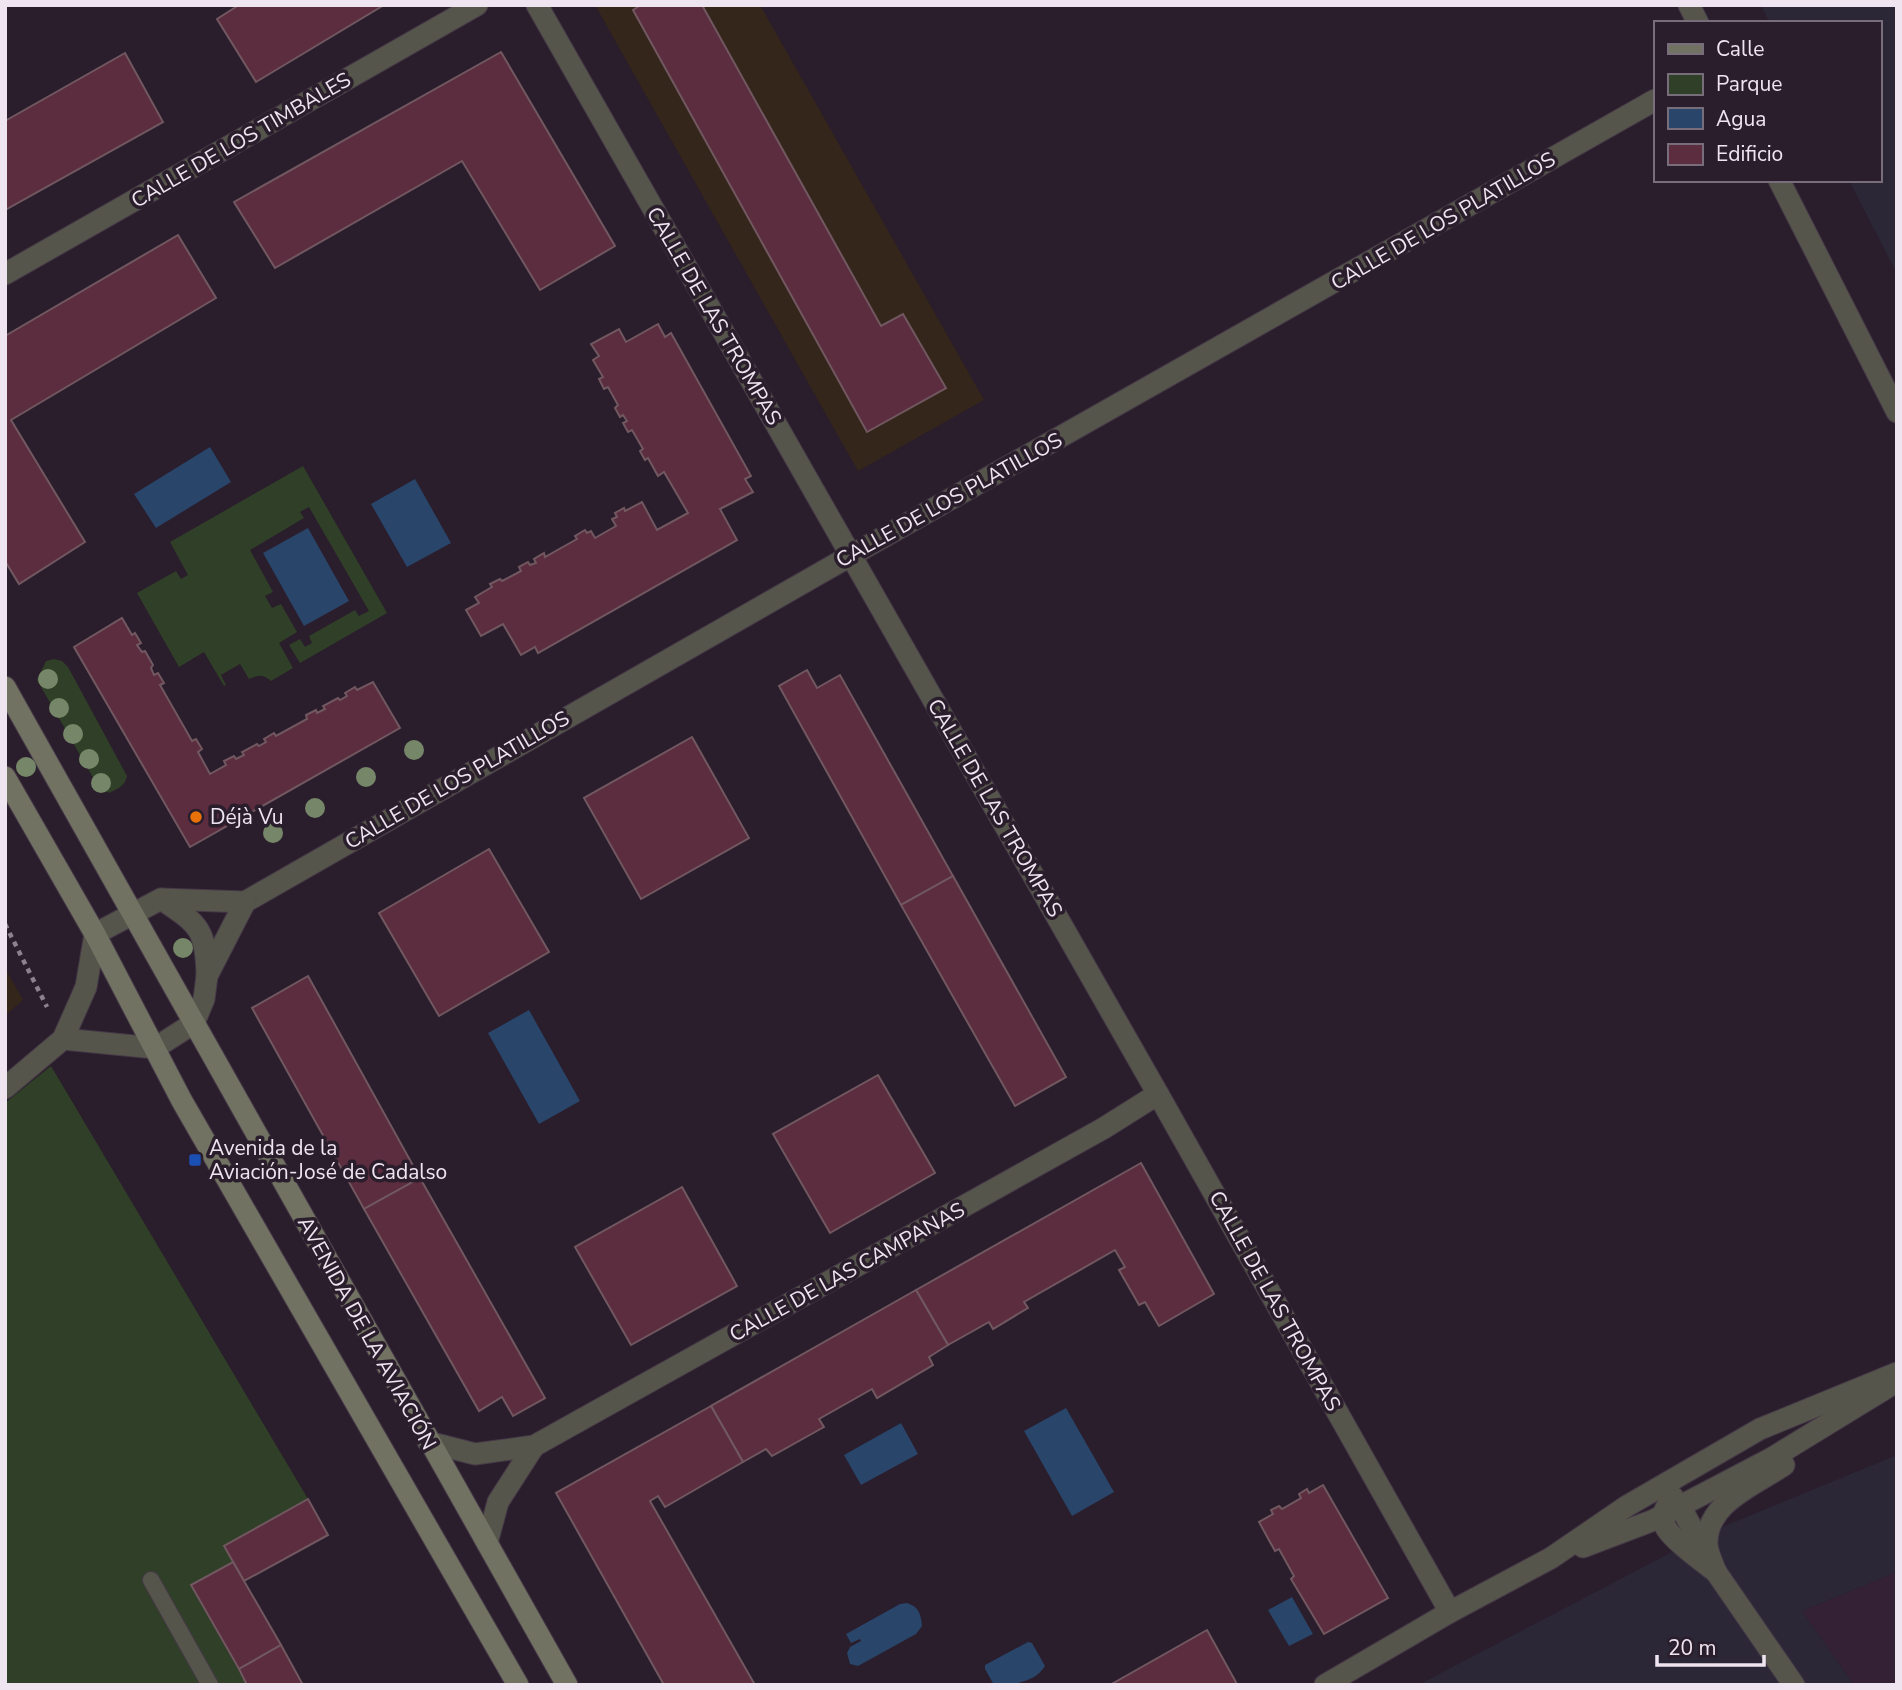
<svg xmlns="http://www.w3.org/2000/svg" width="1902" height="1690" font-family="'Nunito Sans',sans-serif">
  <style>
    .built { fill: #342136 }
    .industrial { fill: #2b2737 }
    .education { fill: #35261b }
    .green { fill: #303f27 }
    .water { fill: #29456a }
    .building { fill: #5b2d3f; stroke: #715860; stroke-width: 2 }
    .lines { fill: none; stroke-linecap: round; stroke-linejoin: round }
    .lane-casing { stroke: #453947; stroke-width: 18 }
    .street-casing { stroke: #453947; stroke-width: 23 }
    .secondary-casing { stroke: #453947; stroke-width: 23 }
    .path { stroke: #8c818e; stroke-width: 4.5; stroke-dasharray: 5 5; stroke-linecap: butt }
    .lane { stroke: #55554b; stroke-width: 16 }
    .street { stroke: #55554b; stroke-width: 21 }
    .secondary { stroke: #717262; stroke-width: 21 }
    .tree { fill: #758768 }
    .food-dot { fill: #e8710a; stroke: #2a1d2c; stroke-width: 2.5 }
    .transit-dot { fill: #1a4fb4; stroke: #2a1d2c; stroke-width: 2.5 }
    .labels { text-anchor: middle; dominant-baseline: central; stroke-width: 7; stroke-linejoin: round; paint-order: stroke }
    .street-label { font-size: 21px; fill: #eee5f0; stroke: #2a1d2c }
    .poi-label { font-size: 21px; fill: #eee5f0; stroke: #2a1d2c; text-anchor: start }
  </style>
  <rect width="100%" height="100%" fill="#2a1d2c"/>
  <!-- built -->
  <path class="built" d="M1897,1572V1685H1854L1802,1611Z"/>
  <!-- industrial -->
  <g class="industrial">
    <path d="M1761,5H1897V274L1849,180H1879V23H1770Z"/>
    <path d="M1897,1455V1572L1802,1611L1854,1685H1418L1710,1532Z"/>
  </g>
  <!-- education -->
  <g class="education">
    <path d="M595,5H760L984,400L858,471Z"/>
    <path d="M5,968L23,1000L5,1016Z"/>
  </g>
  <!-- green -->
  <g class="green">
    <path d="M303,466L387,613L300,663L289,645L300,639L305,647L312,643L309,636L355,610L359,616L369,611L309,507L300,512L304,518L250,550L273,592L265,596L272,608L281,604L297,632L279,643L293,668L271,681C263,674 258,675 249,679L240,664L221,675L226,685L224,686L204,652L179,667L137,593L176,571L181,579L188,575L170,542Z"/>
    <path d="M54,659L62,661L68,667L127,776C125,786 118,789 109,793L104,790L95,781L37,680L46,661Z"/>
    <path d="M51,1066L308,1499L224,1546L233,1562L191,1586L247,1685H5V1103Z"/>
  </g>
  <!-- water -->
  <g class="water">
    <path d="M210,447L231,482L156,528L134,494Z"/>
    <path d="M415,479L451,543L407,567L371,504Z"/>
    <path d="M308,528L349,601L304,626L263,553Z"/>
    <path d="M529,1010L580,1101L539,1124L488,1033Z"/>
    <path d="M1066,1408L1114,1492L1072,1516L1024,1431Z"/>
    <path d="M901,1423L918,1454L861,1485L844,1455Z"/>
    <path d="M1292,1597L1313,1634L1289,1646L1268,1610Z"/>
    <path d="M907,1603C919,1607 921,1614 922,1626L916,1634L858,1666L850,1664L847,1653L850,1647L861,1641L860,1639L851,1643L846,1634L900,1604Z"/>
    <path d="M1028,1642L1032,1643L1045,1666C1035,1683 1011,1685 994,1685L985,1669V1665Z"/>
  </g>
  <!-- building -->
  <g class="building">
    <path d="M239,5H384L256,82L217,19Z"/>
    <path d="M641,5H702L881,326L903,314L946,388L867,432L633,10Z"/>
    <path d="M501,52L615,246L540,290L462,161L275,268L234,202Z"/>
    <path d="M125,53L163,122L5,210V121Z"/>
    <path d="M178,235L216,298L11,420L85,542L19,584L5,561V336Z"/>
    <path d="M658,324L665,337L671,333L751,476L745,479L753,492L720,509L737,540L538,653L535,647L521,655L503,624L481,636L466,610L479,603L475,597L492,587L490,584L500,579L502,581L521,571L519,567L528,562L530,565L536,563L534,559L544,553L545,557L577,539L575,536L585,530L587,533L591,531L595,538L616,526L612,519L617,517L615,513L624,508L625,511L642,502L657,530L688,513L664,472L658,476L648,458L645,460L640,451L643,449L632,430L628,432L623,423L627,421L623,415L620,417L615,408L618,405L608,387L604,389L599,379L603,377L593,360L599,356L591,344L619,329L626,342Z"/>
    <path d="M122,618L132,635L135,633L141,643L137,645L142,652L145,651L153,665L151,668L154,675L158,673L164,683L160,685L192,741L196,739L202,749L198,752L210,774L226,765L224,761L234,756L236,759L244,755L242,752L257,744L259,746L266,742L264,739L274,733L276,736L307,719L306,715L316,710L317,713L325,709L323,706L338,698L340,700L347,696L345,693L355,687L357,690L373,682L400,728L190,847L74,647Z"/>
    <path d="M807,670L817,688L840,675L953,876L901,905L779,686Z"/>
    <path d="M692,737L749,838L641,899L584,798Z"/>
    <path d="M489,849L549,952L439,1016L379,913Z"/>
    <path d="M953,876L1066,1077L1015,1106L901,905Z"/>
    <path d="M308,976L420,1178L364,1209L252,1008Z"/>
    <path d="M878,1075L935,1173L830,1233L773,1134Z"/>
    <path d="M1141,1163L1214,1294L1159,1326L1145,1302L1139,1305L1119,1270L1125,1267L1115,1250L1024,1302L1028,1308L993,1329L989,1322L948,1345L916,1290Z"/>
    <path d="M420,1178L545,1398L513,1416L502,1397L479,1411L364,1209Z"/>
    <path d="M682,1187L737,1286L631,1345L575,1247Z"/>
    <path d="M916,1290L948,1345L929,1357L933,1365L877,1398L872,1389L819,1419L824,1427L772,1456L766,1449L743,1462L711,1406Z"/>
    <path d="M711,1406L743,1462L665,1507L658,1496L650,1501L755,1685H664L556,1493Z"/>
    <path d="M1323,1485L1388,1598L1324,1634L1291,1579L1294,1576L1279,1549L1275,1551L1259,1522L1273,1514L1271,1510L1279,1506L1282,1509L1301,1498L1299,1494L1307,1489L1309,1493Z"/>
    <path d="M308,1499L328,1535L244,1581L224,1546Z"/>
    <path d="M233,1562L281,1645L239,1669L191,1585Z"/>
    <path d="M1207,1630L1237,1684L1235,1685H1110Z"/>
    <path d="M281,1645L303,1685H247L239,1669Z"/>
  </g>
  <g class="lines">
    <defs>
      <path id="lane" d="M151,1580L210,1685"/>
      <g id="street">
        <path d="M537,5L1158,1094L1450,1612"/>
        <path d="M1689,5L1698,23"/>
        <path d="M1779,180L1897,412"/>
        <path d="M5,274L477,5"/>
        <path d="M161,899C198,924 206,928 207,975"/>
        <path d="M245,902L850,556L1655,100"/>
        <path d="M63,1039L155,1048L194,1023L204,999L207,976L245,902"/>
        <path d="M5,1088L63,1039L86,987L95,934L161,899L245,902"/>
        <path d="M428,1442L475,1454L534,1446L1104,1128L1158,1094"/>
        <path d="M1672,1496L1680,1506L1716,1572L1794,1685"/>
        <path d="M1668,1504C1664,1511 1661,1518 1665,1526C1671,1539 1703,1562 1716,1572"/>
        <path d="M487,1543L498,1502L534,1446"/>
        <path d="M1583,1547L1654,1520L1690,1501L1772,1458L1888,1387"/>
        <path d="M1716,1572C1713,1564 1708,1554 1707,1545C1705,1503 1755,1485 1784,1465"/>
        <path d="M1325,1685L1450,1612L1551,1558L1627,1506L1760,1429L1897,1373"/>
      </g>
      <g id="secondary">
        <path d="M5,687L567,1685"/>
        <path d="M5,777L95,934L182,1101L518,1685"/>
      </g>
    </defs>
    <!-- lane casing -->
    <use href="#lane" class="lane-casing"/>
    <!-- street casing -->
    <use href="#street" class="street-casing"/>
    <!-- secondary casing -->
    <use href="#secondary" class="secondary-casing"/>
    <!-- path -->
    <path class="path" d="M5,924L47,1007"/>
    <!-- lane -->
    <use href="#lane" class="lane"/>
    <!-- street -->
    <use href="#street" class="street"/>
    <!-- secondary -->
    <use href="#secondary" class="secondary"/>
  </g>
  <!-- trees -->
  <g class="tree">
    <circle cx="48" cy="679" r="10"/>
    <circle cx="59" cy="708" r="10"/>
    <circle cx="73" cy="734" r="10"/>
    <circle cx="414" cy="750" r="10"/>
    <circle cx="89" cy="759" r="10"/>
    <circle cx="26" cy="767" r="10"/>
    <circle cx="366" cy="777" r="10"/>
    <circle cx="101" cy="783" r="10"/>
    <circle cx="315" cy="808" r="10"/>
    <circle cx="273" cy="833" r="10"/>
    <circle cx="183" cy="948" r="10"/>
  </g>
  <!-- markers -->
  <circle class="food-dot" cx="196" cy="817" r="7"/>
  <rect class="transit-dot" x="188" y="1153" width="14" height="14" rx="3.5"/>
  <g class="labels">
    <!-- street labels -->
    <g class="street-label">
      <text transform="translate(241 140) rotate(-30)">CALLE DE LOS TIMBALES</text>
      <text transform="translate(1443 221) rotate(-30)">CALLE DE LOS PLATILLOS</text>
      <text transform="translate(714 316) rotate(60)">CALLE DE LAS TROMPAS</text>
      <text transform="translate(949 500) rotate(-29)">CALLE DE LOS PLATILLOS</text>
      <text transform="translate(457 780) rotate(-30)">CALLE DE LOS PLATILLOS</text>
      <text transform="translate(995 808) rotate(60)">CALLE DE LAS TROMPAS</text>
      <text transform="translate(847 1272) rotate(-29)">CALLE DE LAS CAMPANAS</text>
      <text transform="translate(1275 1301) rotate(61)">CALLE DE LAS TROMPAS</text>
      <text transform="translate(367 1333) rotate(61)">AVENIDA DE LA AVIACIÓN</text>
    </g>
    <!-- poi labels -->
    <g class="poi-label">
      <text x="210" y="817">Déjà Vu</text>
      <text x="209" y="1148">Avenida de la<tspan x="209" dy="24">Aviación-José de Cadalso</tspan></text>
    </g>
  </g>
  <!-- border -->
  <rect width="1902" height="1690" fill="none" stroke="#eee5f0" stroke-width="14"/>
  <!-- legend -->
  <rect x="1654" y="21" width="228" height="161" fill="#2a1d2c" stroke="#786d7a" stroke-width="2"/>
  <rect x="1668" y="44" width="35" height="10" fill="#717262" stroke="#786d7a" stroke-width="2"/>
  <text x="1716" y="56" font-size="21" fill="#eee5f0">Calle</text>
  <rect x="1668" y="74" width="35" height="21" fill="#303f27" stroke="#786d7a" stroke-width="2"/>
  <text x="1716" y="91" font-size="21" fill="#eee5f0">Parque</text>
  <rect x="1668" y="108" width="35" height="21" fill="#29456a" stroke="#786d7a" stroke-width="2"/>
  <text x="1716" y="126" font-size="21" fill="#eee5f0">Agua</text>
  <rect x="1668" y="144" width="35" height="21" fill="#5b2d3f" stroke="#786d7a" stroke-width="2"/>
  <text x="1716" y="161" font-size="21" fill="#eee5f0">Edificio</text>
  <!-- scale -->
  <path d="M1657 1655v10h107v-10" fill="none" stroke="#eee5f0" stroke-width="3.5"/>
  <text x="1668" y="1655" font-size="21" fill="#eee5f0" stroke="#2a1d2c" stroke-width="5" paint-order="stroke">20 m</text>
</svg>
